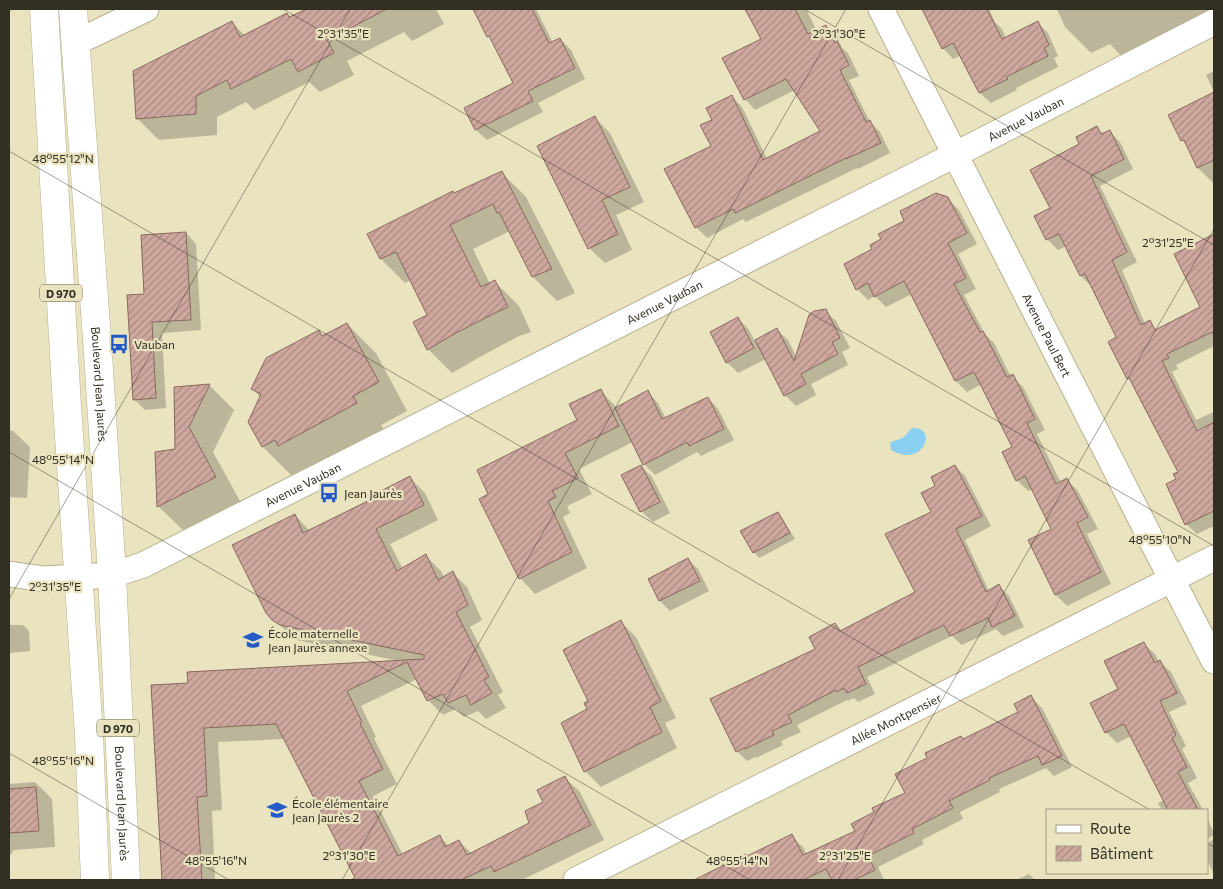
<svg xmlns="http://www.w3.org/2000/svg" width="1223" height="889" font-family="Commissioner,sans-serif">
  <style>
    .water { fill: #8ad0f3 }
    .shadow { fill: #0003 }
    .building { fill: url(#building-hatch); stroke: #8a685f }
    .lines { fill: none; stroke-linecap: round; stroke-linejoin: round }
    .street-casing { stroke: #b7b190; stroke-width: 27 }
    .primary-casing { stroke: #b7b190; stroke-width: 29 }
    .street { stroke: #fff; stroke-width: 25 }
    .primary { stroke: #fff; stroke-width: 28 }
    .ticks { fill: none; stroke: #333023; stroke-width: 1; stroke-opacity: 0.45 }
    .labels { text-anchor: middle; dominant-baseline: central; stroke-width: 4.5; stroke-linejoin: round; paint-order: stroke }
    .shield { fill: #eae3c0; stroke: #6a6652; stroke-width: 1 }
    .shield-label { font-size: 11px; font-weight: bold; fill: #333023 }
    .street-label { font-size: 12px; fill: #333023; stroke: #eae3c0 }
    .poi-label { font-size: 12px; fill: #333023; stroke: #eae3c0; text-anchor: start }
    .ticks-label { font-size: 12px; text-anchor: middle; fill: #333023; stroke: #eae3c0; stroke-width: 4.5; stroke-linejoin: round; paint-order: stroke }
  </style>
  <defs>
    <pattern id="building-hatch" width="6" height="6" patternUnits="userSpaceOnUse" patternTransform="scale(1.25)"><rect width="6" height="6" fill="#cea89f"/><path d="M-1 1l2-2M0 6l6-6M5 7l2-2" fill="none" stroke="#a88981"/></pattern>
  </defs>
  <rect width="100%" height="100%" fill="#eae3c0"/>
  <!-- water -->
  <path class="water" d="M913,428C938,427 924,469 891,450L890,443C894,440 900,440 904,437C908,433 908,431 913,428Z"/>
  <!-- shadow -->
  <g class="shadow">
    <path d="M309,9H436L444,24L412,41L404,32L347,61L354,75L320,92L309,82L254,110L246,102L217,117V135L159,140L137,118L232,22L245,36L290,18Z"/>
    <path d="M474,9H536L553,43L560,39L571,50L585,79L538,103L543,112L487,140L476,130L465,108L515,83L493,41L488,36Z"/>
    <path d="M746,9H806L817,31L826,26L837,37L842,48L848,53L859,76L849,80L870,122L880,132L890,153L858,169L857,168L746,222L743,219L707,238L696,227L713,147L714,120L731,96L742,107L767,159L822,132L795,90L755,110L745,99L763,40Z"/>
    <path d="M923,9H989L995,22L1002,29L1006,38L1037,22L1048,33L1058,56L1054,58L1058,67L1016,88L1017,90L991,103L980,93L961,55L953,59L943,48Z"/>
    <path d="M1057,9H1214V13L1121,56L1110,44L1091,53L1065,27Z"/>
    <path d="M1214,71V92L1206,75Z"/>
    <path d="M1214,93V184L1198,168L1187,145L1182,140L1170,115Z"/>
    <path d="M595,118L610,133L644,202L616,215L632,250L605,263L589,248Z"/>
    <path d="M1097,128L1103,134L1109,131L1120,142L1133,169L1100,186L1137,262L1122,270L1145,324L1149,322L1157,330L1202,308L1176,254L1214,236V346L1176,365L1178,369L1172,372L1196,420L1214,412V526L1197,534L1186,524L1177,480L1179,473L1134,384L1128,378L1118,338L1091,286L1081,276L1066,246L1058,250L1047,239L1051,209L1081,145Z"/>
    <path d="M502,173L526,197L575,293L557,301L533,277L510,231L473,249L490,284L495,282L519,306L531,332L519,336L478,358L452,373L428,349L415,322L428,315L411,280L405,283L381,259L369,235Z"/>
    <path d="M947,198L959,210L977,244L958,254L976,289L964,295L985,334L994,343L1011,377L1012,376L1023,387L1045,430L1037,434L1061,483L1067,480L1078,491L1098,529L1087,534L1111,584L1067,606L1056,595L1029,540L1053,530L1033,489L1028,491L1017,480L1014,448L982,384L967,392L956,381L912,294L886,307L875,296L868,300L857,289L874,249Z"/>
    <path d="M9,232L10,233L9,260Z"/>
    <path d="M186,233L196,244L201,330L162,333L166,408L145,410L134,399L146,295Z"/>
    <path d="M825,311L836,321L850,348L842,352L848,365L811,384L816,395L796,406L785,395L766,359L738,373L727,362L738,318L749,330L755,341L777,330L788,340L797,358Z"/>
    <path d="M347,324L376,353L407,411L381,425L385,432L308,474L303,469L291,475L263,447L249,421L260,397L253,389L318,331L324,337Z"/>
    <path d="M210,386L234,410L213,452L240,501L183,530L158,506L177,450L175,388Z"/>
    <path d="M600,390L617,408L648,392L658,403L666,419L708,398L718,409L734,440L701,456L697,452L655,475L644,464L633,442L579,469L592,494L567,506L570,513L563,517L587,568L535,594L520,578L490,495L579,421Z"/>
    <path d="M9,430L13,431L30,447L27,498L9,497Z"/>
    <path d="M641,466L652,477L670,513L653,522L641,511Z"/>
    <path d="M955,466L965,476L991,526L965,540L989,591L999,586L1009,596L1024,627L1003,636L996,629L962,645L952,636L867,677L875,694L858,702L854,698L848,701L847,700L797,725L801,732L781,741L783,745L756,758L755,757L747,761L737,751L817,650L835,624L842,631L917,593L933,513L936,487Z"/>
    <path d="M410,478L425,493L438,520L390,544L403,569L426,556L441,571L444,577L452,572L467,587L482,620L470,627L503,692L498,695L506,708L486,719L478,711L464,717L456,709L443,715L428,700L417,679L361,706L376,737L374,738L397,784L373,796L403,855L440,837L449,846L459,841L472,854L530,823L544,803L565,778L580,792L604,840L522,880H358L285,739L218,742L222,810L212,811L215,880H162L152,686L189,684L399,661L296,640L289,634L267,612L295,515L309,530L382,496Z"/>
    <path d="M778,513L783,519L795,539L759,558L754,552Z"/>
    <path d="M688,559L698,569L709,591L670,611L660,601L649,579Z"/>
    <path d="M620,621L636,637L676,718L665,723L677,748L601,787L585,771L589,702Z"/>
    <path d="M9,625H23L29,631L30,651L10,653L9,652Z"/>
    <path d="M1144,644L1155,654L1159,662H1160L1171,672L1187,704L1169,712L1186,746L1182,749L1197,778L1188,783L1203,810H1162L1158,803L1164,800L1131,736L1117,743L1106,732L1120,689Z"/>
    <path d="M1031,697L1042,708L1072,767L1054,776L1046,768L999,789L1000,792L960,812L963,819L922,840L924,844L878,867L884,880H709L791,836L803,847L807,855L857,832L906,794L964,740L1019,713Z"/>
    <path d="M35,782L52,799L55,847L14,850L9,857V784Z"/>
    <path d="M1207,818L1214,833V835L1207,839Z"/>
    <path d="M1214,839V874L1207,860V843Z"/>
    <path d="M1029,874L1035,880H1016Z"/>
  </g>
  <!-- building -->
  <g class="building">
    <path d="M307,9H387L327,40L334,53L298,72L291,59L231,89L227,80L196,96V114L136,119L133,71L232,21L240,37L287,13L289,17Z"/>
    <path d="M473,9H532L549,43L560,38L575,68L528,91L533,101L475,130L464,108L513,83L489,36L487,37Z"/>
    <path d="M745,9H795L808,34L826,25L835,43L837,41L849,65L840,70L866,122L870,120L881,143L846,159V158L735,213L733,209L695,228L664,169L711,146L700,125L712,120L706,108L732,95L763,160L820,131L786,79L744,100L722,58L761,39Z"/>
    <path d="M922,9H987L1002,39L1038,21L1049,45L1044,48L1048,56L1006,77L1008,79L979,93L953,43L942,49Z"/>
    <path d="M1214,92V160L1197,168L1184,140L1181,141L1168,115Z"/>
    <path d="M595,116L630,187L602,200L618,234L588,249L537,146Z"/>
    <path d="M1097,126L1101,134L1110,130L1124,159L1091,176L1127,252L1112,260L1141,325L1150,320L1155,330L1200,307L1174,254L1214,234V336L1212,332L1167,354L1169,358L1162,361L1197,431L1214,422V511L1185,525L1166,484L1176,479L1173,474L1178,472L1129,378L1127,379L1108,342L1116,337L1085,274L1080,276L1059,234L1046,240L1034,216L1050,208L1030,170L1079,144L1076,137Z"/>
    <path d="M502,171L552,269L532,277L499,212L497,213L493,204L450,225L481,287L495,280L508,307L495,313L454,334L427,350L413,322L427,315L396,252L380,259L367,234L453,191L454,193Z"/>
    <path d="M936,193L948,197L967,233L948,243L966,278L954,284L980,332L983,331L1007,377L1013,374L1035,419L1027,423L1056,484L1067,478L1088,517L1077,523L1101,572L1055,595L1028,540L1051,529L1025,476L1016,481L1002,452L1012,447L974,372L955,381L904,281L874,297L868,283L856,290L844,264L872,249L870,245L881,239L878,234L904,221L900,211Z"/>
    <path d="M186,232L191,320L152,322L156,398L133,400L127,295L144,294L141,235Z"/>
    <path d="M826,309L840,338L832,342L838,354L801,374L806,384L784,396L755,340L777,328L794,361L809,315L814,311Z"/>
    <path d="M738,317L754,348L726,363L710,332Z"/>
    <path d="M347,323L379,382L353,396L357,403L278,446L275,440L262,447L248,422L261,394L251,389L266,358L319,330L322,336Z"/>
    <path d="M210,384L189,427L216,477L157,507L155,452L175,449L174,387Z"/>
    <path d="M601,389L619,426L565,453L578,478L552,491L556,497L548,501L572,552L519,579L479,499L488,494L477,470L577,420L569,404Z"/>
    <path d="M648,390L662,419L708,397L724,429L689,446L687,442L643,465L615,408Z"/>
    <path d="M641,465L660,502L640,512L621,475Z"/>
    <path d="M955,465L982,516L956,529L986,592L999,584L1015,616L992,627L988,618L950,636L944,625L858,667L866,684L847,693L844,688L837,692L836,690L788,715L792,722L772,731L774,735L745,749L744,748L736,752L710,699L815,649L809,637L835,623L840,631L915,592L885,534L931,512L921,493L935,486L931,477Z"/>
    <path d="M410,476L424,505L376,529L397,571L426,554L438,580L453,571L468,605L456,612L489,677L484,680L492,693L471,705L466,695L448,703L443,694L427,701L407,662L347,691L362,722L360,723L383,769L359,781L398,856L440,835L445,847L459,840L467,855L529,823L525,811L543,802L537,790L565,776L591,825L494,872L491,866L461,880H350L355,878L276,724L204,728L207,796L197,797L202,880H162L151,685L188,683L187,672L424,659V655L280,625L272,620L266,613L232,545L295,514L303,533L380,495L379,492Z"/>
    <path d="M778,512L790,533L753,553L740,531Z"/>
    <path d="M688,558L700,581L659,601L648,579Z"/>
    <path d="M621,620L661,701L650,707L662,732L584,772L561,723L587,709L584,703L588,701L563,650Z"/>
    <path d="M1144,642L1155,663L1160,660L1177,693L1160,701L1176,735L1172,738L1187,767L1178,772L1198,810H1168L1124,724L1105,733L1090,703L1118,689L1104,661Z"/>
    <path d="M1031,695L1062,756L1042,765L1038,756L989,778L990,780L949,801L953,808L912,829L914,833L868,856L875,870L854,880H832L826,869L803,880H694L746,854L747,856L792,834L803,855L855,831L851,824L874,812L872,808L905,793L895,774L927,758L925,753L961,736L963,739L1018,712L1014,704Z"/>
    <path d="M36,787L39,831L9,833V789Z"/>
  </g>
  <g class="lines">
    <defs>
      <g id="street">
        <path id="s1" d="M881,9L1153,543L1214,661"/>
        <path d="M75,43L146,9"/>
        <path id="s2" d="M9,574L44,579L79,577L112,575L143,565L927,169L1214,22"/>
        <path id="s3" d="M576,880L1214,558"/>
      </g>
      <g id="primary">
        <path d="M44,9L67,406L89,736L95,880"/>
        <path id="s4" d="M73,9L98,353L112,575L126,880"/>
      </g>
    </defs>
    <!-- street casing -->
    <use href="#street" class="street-casing"/>
    <!-- primary casing -->
    <use href="#primary" class="primary-casing"/>
    <!-- street -->
    <use href="#street" class="street"/>
    <!-- primary -->
    <use href="#primary" class="primary"/>
  </g>
  <!-- ticks -->
  <path class="ticks" d="M283,9L1214,546M804,9L1214,245M9,151L1150,810M9,452L750,880M9,599L350,9M9,753L229,880M1207,843L1214,847M342,880L846,9M838,880L1214,229"/>
  <!-- icons -->
  <defs>
    <symbol id="bus-bare" viewBox="-9 -9 18 18"><path d="M-5-6H5V4H4V6H2V4H-2V6H-4V4H-5ZM-3.5-4V0h7V-4ZM-3.5 1.2v1.5H-2V1.2ZM2 1.2v1.5H3.5V1.2Z" fill="#235ac7" stroke="#eae3c0" stroke-width="2.5" paint-order="stroke"/></symbol>
    <symbol id="school-bare" viewBox="-9 -9 18 18"><path d="M0-5L7-2L0 1L-7-2ZM-4 1L0 2.5L4 1V4Q0 6-4 4Z" fill="#235ac7" stroke="#eae3c0" stroke-width="2.5" paint-order="stroke"/></symbol>
  </defs>
  <g fill-rule="evenodd">
    <use href="#bus-bare" x="105" y="330" width="28" height="28"/>
    <use href="#bus-bare" x="315" y="479" width="28" height="28"/>
    <use href="#school-bare" x="239" y="626" width="28" height="28"/>
    <use href="#school-bare" x="263" y="796" width="28" height="28"/>
  </g>
  <g class="labels">
    <!-- shield labels -->
    <g class="shield">
      <rect x="40" y="284.5" width="42" height="17" rx="4"/>
      <rect x="97" y="719.5" width="42" height="17" rx="4"/>
    </g>
    <g class="shield-label">
      <text x="61" y="293">D 970</text>
      <text x="118" y="728">D 970</text>
    </g>
    <!-- street labels -->
    <g class="street-label">
      <text stroke="none"><textPath href="#s2" startOffset="1125">Avenue Vauban</textPath></text>
      <text stroke="none"><textPath href="#s2" startOffset="720">Avenue Vauban</textPath></text>
      <text stroke="none"><textPath href="#s1" startOffset="366">Avenue Paul Bert</textPath></text>
      <text stroke="none"><textPath href="#s4" startOffset="376">Boulevard Jean Jaurès</textPath></text>
      <text stroke="none"><textPath href="#s2" startOffset="315">Avenue Vauban</textPath></text>
      <text stroke="none"><textPath href="#s3" startOffset="358">Allée Montpensier</textPath></text>
      <text stroke="none"><textPath href="#s4" startOffset="796">Boulevard Jean Jaurès</textPath></text>
    </g>
    <!-- poi labels -->
    <g class="poi-label">
      <text x="134" y="344">Vauban</text>
      <text x="344" y="493">Jean Jaurès</text>
      <text x="268" y="633">École maternelle<tspan x="268" dy="14">Jean Jaurès annexe</tspan></text>
      <text x="292" y="803">École élémentaire<tspan x="292" dy="14">Jean Jaurès 2</tspan></text>
    </g>
  </g>
  <g class="ticks-label">
    <text x="343" y="38">2°31'35"E</text>
    <text x="839" y="38">2°31'30"E</text>
    <text x="63" y="163">48°55'12"N</text>
    <text x="1168" y="247">2°31'25"E</text>
    <text x="63" y="464">48°55'14"N</text>
    <text x="1160" y="544">48°55'10"N</text>
    <text x="55" y="591">2°31'35"E</text>
    <text x="63" y="765">48°55'16"N</text>
    <text x="349" y="860">2°31'30"E</text>
    <text x="845" y="860">2°31'25"E</text>
    <text x="216" y="865">48°55'16"N</text>
    <text x="737" y="865">48°55'14"N</text>
  </g>
  <!-- border -->
  <rect width="1223" height="889" fill="none" stroke="#333023" stroke-width="20"/>
  <!-- legend -->
  <rect x="1046" y="809" width="162" height="65" fill="#eae3c0" stroke="#a19b81"/>
  <rect x="1056" y="825" width="25" height="8" fill="#ffffff" stroke="#a19b81"/>
  <text x="1090" y="834" font-size="15" fill="#333023">Route</text>
  <rect x="1056" y="846" width="25" height="15" fill="url(#building-hatch)" stroke="#a19b81"/>
  <text x="1090" y="859" font-size="15" fill="#333023">Bâtiment</text>
</svg>
